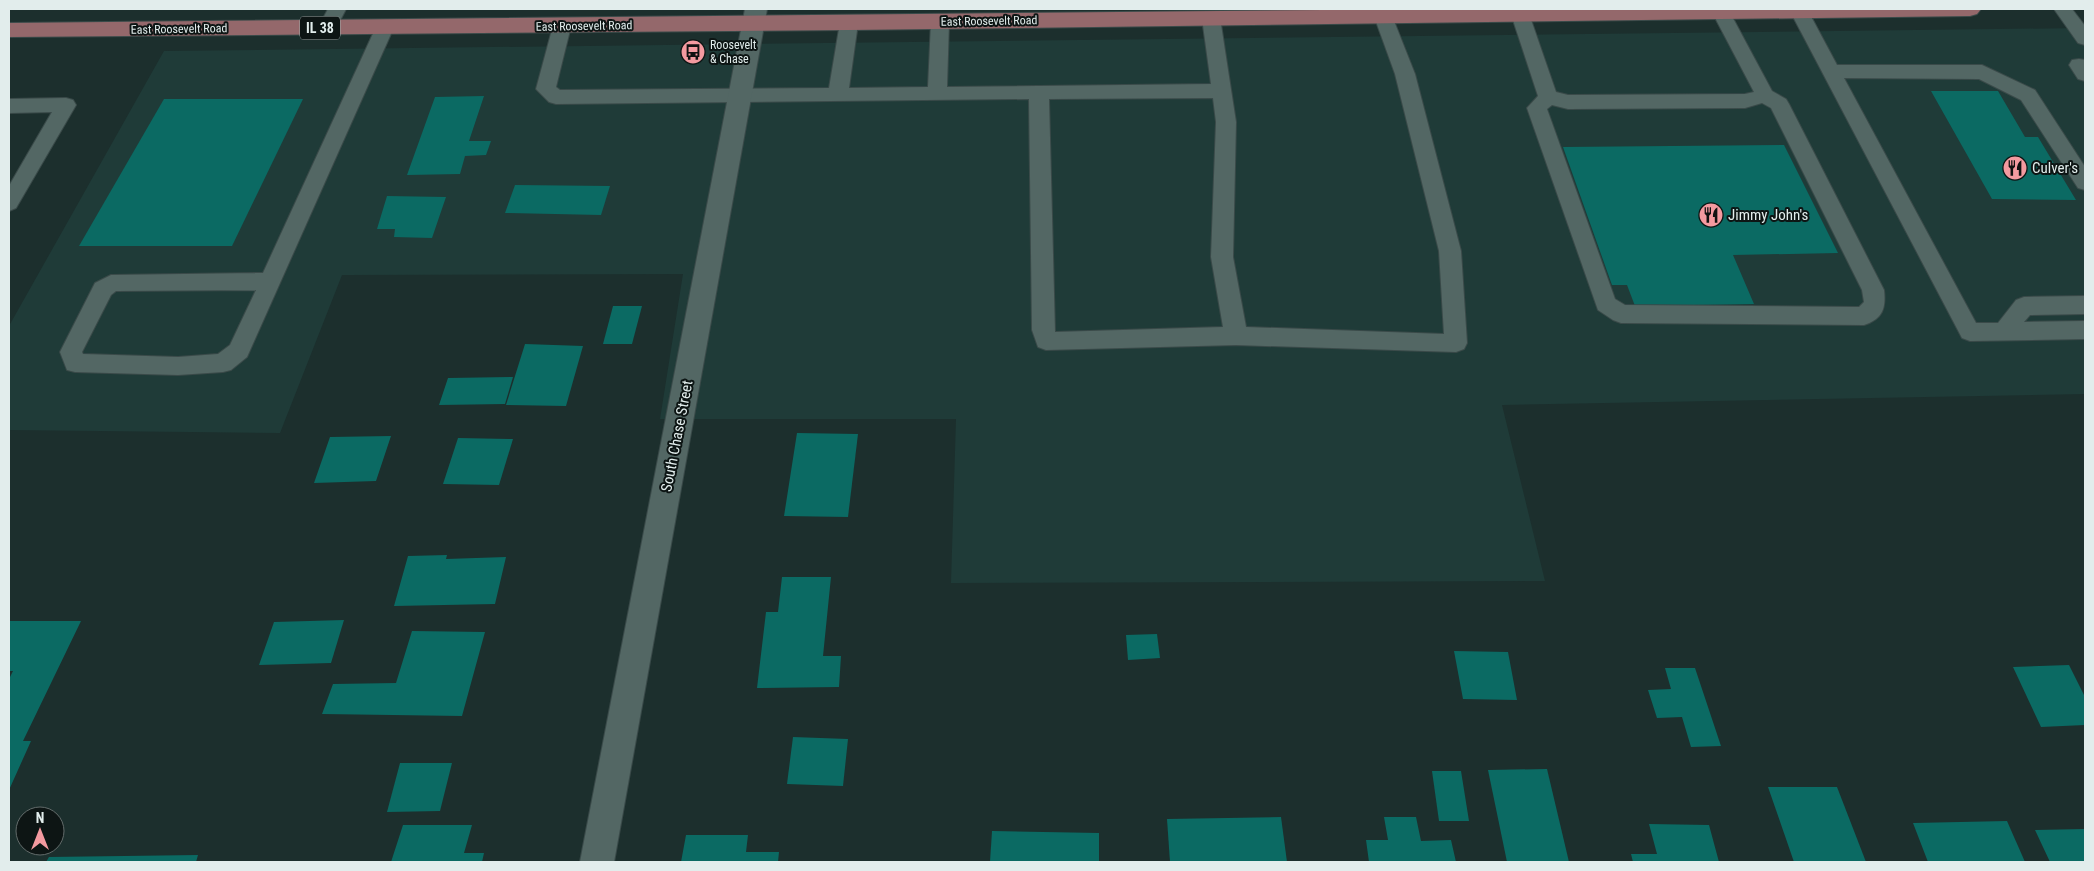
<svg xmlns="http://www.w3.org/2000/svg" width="2094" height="871" font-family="'Roboto Condensed',sans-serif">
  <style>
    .built { fill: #1f3b38 }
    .building { fill: #0b6a63 }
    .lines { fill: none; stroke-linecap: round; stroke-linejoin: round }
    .lane-casing { stroke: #3a4a49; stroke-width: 2 }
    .street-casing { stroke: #3a4a49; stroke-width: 2 }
    .primary-casing { stroke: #3a4a49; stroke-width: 2 }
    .lane { fill: #536764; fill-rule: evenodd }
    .street { fill: #536764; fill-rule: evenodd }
    .primary { fill: #94686b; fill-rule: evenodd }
    .labels { text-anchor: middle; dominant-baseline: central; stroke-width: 4; stroke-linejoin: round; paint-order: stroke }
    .far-street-label { font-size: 12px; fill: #e2edec; stroke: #0d1514 }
    .far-poi-label { font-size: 12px; fill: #e2edec; stroke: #0d1514; text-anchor: start }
    .shield { fill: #0d1514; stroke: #a2acab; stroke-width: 1 }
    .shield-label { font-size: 14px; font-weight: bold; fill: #e2edec }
    .poi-label { font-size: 15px; fill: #e2edec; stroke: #0d1514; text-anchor: start }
    .street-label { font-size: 15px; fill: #e2edec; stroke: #0d1514 }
  </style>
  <rect width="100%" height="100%" fill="#1c2f2d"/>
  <!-- built -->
  <path class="built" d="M2085,28V394L1502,405L1545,581L951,583L956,419H660L683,274L342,275L280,433L9,430V326L164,51Z"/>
  <!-- building -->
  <g class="building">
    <path d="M1931,91H1998L2025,137H2038L2076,200L1992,199Z"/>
    <path d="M484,96L469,141H491L486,155L465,156L460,174L407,175L435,97Z"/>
    <path d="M164,99H303L232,246H79Z"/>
    <path d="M1784,145L1838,253L1733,255L1754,304L1635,306L1627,285H1612L1563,147Z"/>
    <path d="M515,185L610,186L601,215L505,213Z"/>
    <path d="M387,196L446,197L432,238L394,237L395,229H377Z"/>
    <path d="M613,306H642L632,344H603Z"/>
    <path d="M525,344L583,346L566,406L506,405Z"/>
    <path d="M513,377L505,404L439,405L448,378Z"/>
    <path d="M797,433L858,434L848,517L784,516Z"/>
    <path d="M391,436L376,481L314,483L330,437Z"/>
    <path d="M458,438L513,439L499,485L443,484Z"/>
    <path d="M447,555L446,559L506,557L495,604L394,606L408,556Z"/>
    <path d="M782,577H831L823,656H841L839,687L757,688L766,612H778Z"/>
    <path d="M344,620L331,663L259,665L274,622Z"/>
    <path d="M9,621H81L23,741H31L9,790V679L13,671H9Z"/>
    <path d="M412,631L485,632L462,716L322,714L333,684L396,683Z"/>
    <path d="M1157,634L1160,658L1128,660L1126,635Z"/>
    <path d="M1454,651L1508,652L1517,700L1463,699Z"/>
    <path d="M2069,665L2085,697V725L2041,727L2013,667Z"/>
    <path d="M1665,668H1695L1721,746L1691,747L1682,717L1657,718L1648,690L1671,689Z"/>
    <path d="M793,737L848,739L843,786L787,784Z"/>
    <path d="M400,763H452L440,811L387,812Z"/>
    <path d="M1547,769L1569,862H1507L1488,770Z"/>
    <path d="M1432,771H1461L1469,821H1439Z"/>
    <path d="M1768,787H1837L1866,862H1794Z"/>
    <path d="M1281,817L1287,862H1170L1167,819Z"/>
    <path d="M1384,817H1416L1421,841L1451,840L1456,862H1369L1366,840H1388Z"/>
    <path d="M2007,821L2025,862H1928L1913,823Z"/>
    <path d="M1649,824L1709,825L1719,862H1633L1631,854H1657Z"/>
    <path d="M403,825H472L464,853H484L482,862H391Z"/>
    <path d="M2085,829V862H2050L2035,830Z"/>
    <path d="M992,831L1099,833V862H990Z"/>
    <path d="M686,835H748L746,852H779L778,862H681Z"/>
    <path d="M198,855L196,862H46L49,857Z"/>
  </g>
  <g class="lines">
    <defs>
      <g id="lane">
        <path d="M328,9H346L334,32L327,34L320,32L318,28Z"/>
        <path d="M1523,9L1526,10L1529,14L1556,92L1568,95L1745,94L1754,92L1712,12L1714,9H1728L1772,91L1786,99L1789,104L1884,290C1886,308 1883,319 1864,325L1621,323L1613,320L1598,310L1527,108L1538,96L1511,14L1514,10ZM1762,103L1771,108L1862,290L1864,302L1859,307L1625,305L1615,299L1547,109L1552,105L1568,109L1745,108Z"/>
        <path d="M1791,9H1807L1837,65H1982L2035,90L2085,167V190L2078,188L2021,100L1979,79L1844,78L1976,323H1998L2016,300L2024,297L2085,296V314L2030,315L2024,322L2085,321V339L1970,341L1962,338L1790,11Z"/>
        <path d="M2054,9H2072L2085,26V45L2078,43Z"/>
        <path d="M1383,10L1390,12L1392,16L1415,74L1461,251L1467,343L1464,349L1456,352L1236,345L1046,350L1038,347L1032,330L1029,99L556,104L549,102L536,89L553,26L555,22L562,20L569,22L571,26L556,87L560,90L829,88L840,23L842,19L849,17L856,19L858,23L849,88L928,87L931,22L933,18L940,16L947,18L949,22L947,87L1211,84L1202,18L1204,14L1211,12L1218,14L1220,18L1236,122L1233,257L1246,327L1444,334L1439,251L1395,74L1374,16L1376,12ZM1213,98L1216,122L1211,257L1223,327L1055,332L1049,99Z"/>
        <path d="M385,21L392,23L394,27L247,357L231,370L223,372L178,375L75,372L67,370L60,352L95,283L111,275L263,273L376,27L378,23ZM256,290L230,345L218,354L178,357L83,354L82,352L111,295L116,291Z"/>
        <path d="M2079,59L2085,60V81L2078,79L2069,65L2072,60Z"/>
        <path d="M66,98L73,100L76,105L16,208L9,211V186L52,112L9,113V99Z"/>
      </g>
      <path id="street" d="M745,9H767L614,862H580Z"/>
      <path id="primary" d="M1429,9H1981L1977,14L1970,16L849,30L9,37V23Z"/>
    </defs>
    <!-- lane casing -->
    <use href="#lane" class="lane-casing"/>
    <!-- street casing -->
    <use href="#street" class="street-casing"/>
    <!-- primary casing -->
    <use href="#primary" class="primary-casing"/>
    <!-- lane -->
    <use href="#lane" class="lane"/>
    <!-- street -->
    <use href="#street" class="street"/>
    <!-- primary -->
    <use href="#primary" class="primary"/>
  </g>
  <!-- icons -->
  <defs>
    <symbol id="bus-disc" viewBox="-11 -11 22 22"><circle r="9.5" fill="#f49aa0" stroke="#0d1514"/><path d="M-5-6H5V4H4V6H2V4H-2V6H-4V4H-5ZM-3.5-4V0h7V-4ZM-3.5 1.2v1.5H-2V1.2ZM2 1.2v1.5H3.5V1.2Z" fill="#111"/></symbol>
    <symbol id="restaurant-disc" viewBox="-11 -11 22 22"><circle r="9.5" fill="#f49aa0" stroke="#0d1514"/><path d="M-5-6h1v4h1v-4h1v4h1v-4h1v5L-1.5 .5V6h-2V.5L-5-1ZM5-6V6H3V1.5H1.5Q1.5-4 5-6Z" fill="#111"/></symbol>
  </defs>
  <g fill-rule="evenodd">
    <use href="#bus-disc" x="679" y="38" width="28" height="28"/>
    <use href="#restaurant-disc" x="2001" y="154" width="28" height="28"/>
    <use href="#restaurant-disc" x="1697" y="201" width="28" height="28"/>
  </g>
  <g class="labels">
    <!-- far-street labels -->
    <g class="far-street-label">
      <text transform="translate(989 21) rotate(-1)">East Roosevelt Road</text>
      <text transform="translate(584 26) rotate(-1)">East Roosevelt Road</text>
      <text transform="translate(179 29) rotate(-1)">East Roosevelt Road</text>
    </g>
    <!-- far-poi labels -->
    <g class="far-poi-label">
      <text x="710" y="45">Roosevelt<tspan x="710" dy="14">&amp; Chase</tspan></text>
    </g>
    <!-- shield labels -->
    <rect class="shield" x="300" y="16.5" width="40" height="23" rx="4"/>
    <g class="shield-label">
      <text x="320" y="28">IL 38</text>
    </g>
    <!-- poi labels -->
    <g class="poi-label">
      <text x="2032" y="168">Culver's</text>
      <text x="1728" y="215">Jimmy John's</text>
    </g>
    <!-- street labels -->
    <g class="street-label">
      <text transform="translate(677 436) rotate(-79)">South Chase Street</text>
    </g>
  </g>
  <!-- border -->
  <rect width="2094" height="871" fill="none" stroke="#e2edec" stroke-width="20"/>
  <!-- north arrow -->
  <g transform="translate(40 831)"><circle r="24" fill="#0d1514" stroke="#626b6a"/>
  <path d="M0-4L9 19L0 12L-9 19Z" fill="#f49aa0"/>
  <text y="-8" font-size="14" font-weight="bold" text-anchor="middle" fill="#e2edec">N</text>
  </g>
</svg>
